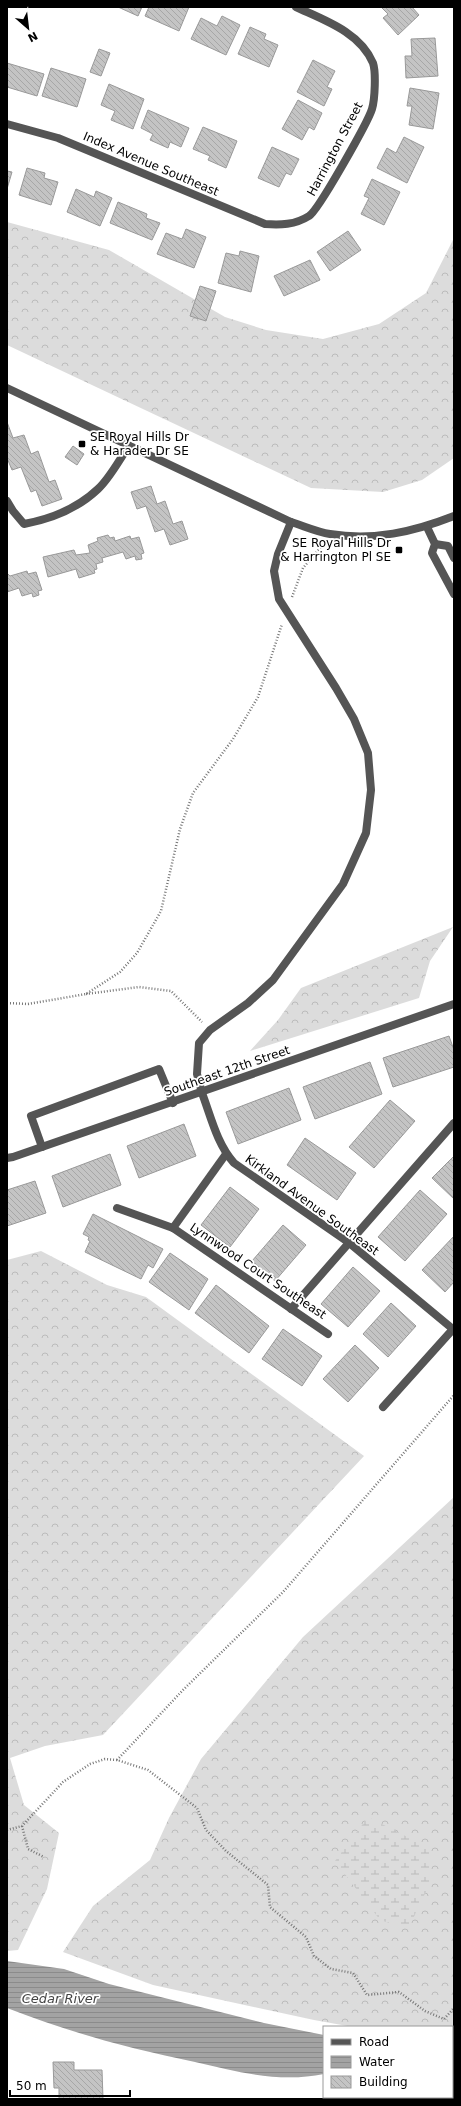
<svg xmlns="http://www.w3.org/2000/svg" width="461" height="2106" font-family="'DejaVu Sans',sans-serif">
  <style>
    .forest { fill: url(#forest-crowns) }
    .wetland { fill: url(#wetland-marsh) }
    .water { fill: url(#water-rules) }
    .building { fill: url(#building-back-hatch); stroke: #999 }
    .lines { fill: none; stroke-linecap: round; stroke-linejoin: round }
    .path { stroke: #777; stroke-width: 2.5; stroke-dasharray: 1 2; stroke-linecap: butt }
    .lane { stroke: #555; stroke-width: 8 }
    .street { stroke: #555; stroke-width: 8 }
    .poi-dot { fill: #000; stroke: #fff; stroke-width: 1.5 }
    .labels { text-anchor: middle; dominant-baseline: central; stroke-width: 3.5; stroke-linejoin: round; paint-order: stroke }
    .street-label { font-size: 12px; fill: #000; stroke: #fff }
    .poi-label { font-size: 12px; fill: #000; stroke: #fff; text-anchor: start }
    .water-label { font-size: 13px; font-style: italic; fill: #444; stroke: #fff }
  </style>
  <defs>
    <pattern id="forest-crowns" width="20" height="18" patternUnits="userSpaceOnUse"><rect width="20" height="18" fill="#dcdcdc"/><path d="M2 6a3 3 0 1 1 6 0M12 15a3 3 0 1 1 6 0" fill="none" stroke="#bbb"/></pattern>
    <pattern id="wetland-marsh" width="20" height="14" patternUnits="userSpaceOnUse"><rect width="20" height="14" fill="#dcdcdc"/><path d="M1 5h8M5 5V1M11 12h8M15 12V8" fill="none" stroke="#bbb"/></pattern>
    <pattern id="water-rules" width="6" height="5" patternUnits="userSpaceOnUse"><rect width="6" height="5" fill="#a3a3a3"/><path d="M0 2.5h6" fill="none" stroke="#8b8b8b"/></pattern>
    <pattern id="building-back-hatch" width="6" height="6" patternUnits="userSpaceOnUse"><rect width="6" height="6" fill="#c4c4c4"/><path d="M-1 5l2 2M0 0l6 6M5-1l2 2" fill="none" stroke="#a7a7a7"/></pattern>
  </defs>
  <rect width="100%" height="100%" fill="#fff"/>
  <!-- forest -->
  <g class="forest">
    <path d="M7,222L109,250L225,317L266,330L323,339L379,324L426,293L454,238V458L422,480L383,492L311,488L7,345Z"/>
    <path d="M453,927L430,961L419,998L250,1051L278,1020L301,988Z"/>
    <path d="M41,1251L107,1285L146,1297L364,1456L103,1735L45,1746L10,1758L24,1805L59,1833L47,1889L18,1950L7,1951V1260Z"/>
    <path d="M454,1497V2045H452V2027H353L314,2020L153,1985L63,1952L93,1906L150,1860L169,1818L201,1759L303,1637Z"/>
  </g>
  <!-- wetland -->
  <path class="wetland" d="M368,1817L431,1849V1881L408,1929L380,1920L335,1861Z"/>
  <!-- water -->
  <g class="water">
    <path d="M7,1961L64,1969L109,1984L264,2023L324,2035V2074C280,2083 238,2072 195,2062C131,2049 68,2032 7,2008Z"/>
    <path d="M452,2090L454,2091V2099H416L414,2097H452Z"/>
  </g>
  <!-- building -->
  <g class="building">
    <path d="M118,7H142L138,16Z"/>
    <path d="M149,7H189L179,31L145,16Z"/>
    <path d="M381,7H412L419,15L398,35L383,18L388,14Z"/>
    <path d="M222,16L240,25L226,55L191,39L201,18L217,26Z"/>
    <path d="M250,27L266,34L264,39L278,45L269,67L238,54Z"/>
    <path d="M435,38L438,76L406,78L405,56H412L411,39Z"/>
    <path d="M99,49L110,53L101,76L90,72Z"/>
    <path d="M313,60L335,71L327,87L332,89L324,106L297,92Z"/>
    <path d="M7,63L44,74L37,96L7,87Z"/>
    <path d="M51,68L86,79L77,107L42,96Z"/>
    <path d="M109,84L144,99L133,129L111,120L115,111L101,105Z"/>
    <path d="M410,88L439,93L433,129L409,125L412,106H407Z"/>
    <path d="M298,100L322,113L314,130L309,127L302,140L282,129Z"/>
    <path d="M148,110L189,128L181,147L170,142L168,148L150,140L153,134L141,128Z"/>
    <path d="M203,127L237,141L226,168L208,160L210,156L193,149Z"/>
    <path d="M404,137L424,147L407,183L377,168L387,148L396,153Z"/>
    <path d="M272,147L299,159L291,175L286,173L279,187L258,178Z"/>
    <path d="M27,168L45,173L44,178L58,182L51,205L19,195Z"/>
    <path d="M7,171L12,172L7,189Z"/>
    <path d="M372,179L400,192L384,225L361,214L369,198L364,196Z"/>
    <path d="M76,189L94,197L96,191L112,198L100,226L67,212Z"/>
    <path d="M118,202L147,214L146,218L160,223L152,240L110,223Z"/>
    <path d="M186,229L206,237L194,268L157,254L166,233L182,239Z"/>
    <path d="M348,231L361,250L330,271L317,252Z"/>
    <path d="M240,251L259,256L251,292L218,283L226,253L239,256Z"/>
    <path d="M310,260L320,280L284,296L274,276Z"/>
    <path d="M200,286L216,291L206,321L190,316Z"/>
    <path d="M7,422L13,438L24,435L31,454L38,451L49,482L55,480L62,499L42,506L36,490L31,492L21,467L12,470L7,458Z"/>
    <path d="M73,446L84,454L77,465L65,457Z"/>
    <path d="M151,486L157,504L165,501L173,524L182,521L188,539L170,545L164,529L155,532L146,506L137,509L131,492Z"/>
    <path d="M108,535L110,538L114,537L115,541L130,536L131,539L139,537L144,553L141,554L142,559L136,560L135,556L126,559L123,552L102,558L103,562L96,564L97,569L94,570L95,573L79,578L76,569L48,577L43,557L74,550L76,555L90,553L88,545L98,541L97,538Z"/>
    <path d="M27,571L28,574L36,572L42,590L38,591L39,595L33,597L32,593L22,596L19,588L7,592V573L10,576Z"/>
    <path d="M449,1036L454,1050V1067L393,1087L383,1058Z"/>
    <path d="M370,1062L382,1094L315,1119L303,1087Z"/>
    <path d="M289,1088L301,1120L238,1144L226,1112Z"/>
    <path d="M390,1100L415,1121L374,1168L349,1147Z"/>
    <path d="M184,1124L196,1156L139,1178L127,1146Z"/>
    <path d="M305,1138L356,1173L337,1200L287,1165Z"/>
    <path d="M110,1154L121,1185L63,1207L52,1176Z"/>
    <path d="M454,1156V1199L432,1178Z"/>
    <path d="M35,1181L46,1213L7,1226V1190Z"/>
    <path d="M230,1187L259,1209L230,1247L201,1225Z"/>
    <path d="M420,1190L447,1214L405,1261L378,1237Z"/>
    <path d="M93,1214L163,1249L153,1268L148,1265L141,1279L85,1252L90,1241L88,1240L89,1237L83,1234Z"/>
    <path d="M283,1225L306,1245L275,1281L252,1261Z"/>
    <path d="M454,1236V1282L445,1292L422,1270Z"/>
    <path d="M170,1253L208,1279L189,1310L149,1282Z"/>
    <path d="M353,1267L380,1291L348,1327L321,1304Z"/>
    <path d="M216,1285L269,1326L249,1353L195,1313Z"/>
    <path d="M391,1303L416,1326L388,1357L363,1334Z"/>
    <path d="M283,1329L322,1356L302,1386L262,1359Z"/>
    <path d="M355,1345L379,1368L348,1402L323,1379Z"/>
    <path d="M53,2062H74V2070H102L103,2099H59V2088H54Z"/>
  </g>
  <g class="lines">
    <!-- path -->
    <g class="path">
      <path d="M292,597L303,568L321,547"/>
      <path d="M86,994L139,987L171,991L202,1022"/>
      <path d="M7,1003L28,1004L86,994L120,972L137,953L161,911L180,829L193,793L233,739L258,697L282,624"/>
      <path d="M117,1760L183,1690L283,1592L454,1395"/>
      <path d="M22,1826L28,1849L44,1857"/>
      <path d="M7,1830L22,1826L63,1782L90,1764L105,1759L117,1760L148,1770L197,1808L206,1830L226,1851L268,1885L270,1907L306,1937L314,1956L331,1969L353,1973L367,1995L399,1992L425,2011L444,2019L454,2008"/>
      <path d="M452,2068L454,2067"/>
      <path d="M348,2099L354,2097"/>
    </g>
    <!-- lane -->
    <g class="lane">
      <path d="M7,501L13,511L24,524C51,519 78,508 98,489C110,478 119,460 129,446"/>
      <path d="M202,1093L197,1074L199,1043L210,1030L248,1003L273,980L343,884L366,833L371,790L368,753L354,719L336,688L279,599L274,571L278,554L291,522"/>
      <path d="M42,1147L31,1116L159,1069L173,1103"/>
    </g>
    <!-- street -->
    <g class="street">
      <path d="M7,124L58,138L265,224C280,225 295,225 309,216C318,211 368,122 372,109C375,99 376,72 373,63C360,32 324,20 296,7"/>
      <path d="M7,388L291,522C304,526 317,532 330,534C374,541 413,532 454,516"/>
      <path d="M427,527L435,544L432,553L454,594"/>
      <path d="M435,544L448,546L454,558"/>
      <path d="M202,1093C211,1117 217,1144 234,1163L348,1242L454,1330"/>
      <path d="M7,1158L13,1157L454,1004"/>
      <path d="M117,1208L173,1228L328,1334"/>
      <path d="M173,1228L226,1154"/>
      <path d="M291,1309L454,1123"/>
      <path d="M383,1407L454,1328"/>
    </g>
  </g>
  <!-- markers -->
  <g class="poi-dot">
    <rect x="78" y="440" width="8" height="8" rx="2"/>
    <rect x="395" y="546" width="8" height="8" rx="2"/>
  </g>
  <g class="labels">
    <!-- street labels -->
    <g class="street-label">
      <text transform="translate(335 149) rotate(-62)">Harrington Street</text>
      <text transform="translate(151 164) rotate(23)">Index Avenue Southeast</text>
      <text transform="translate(227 1071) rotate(-19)">Southeast 12th Street</text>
      <text transform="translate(312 1205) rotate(36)">Kirkland Avenue Southeast</text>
      <text transform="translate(258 1271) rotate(34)">Lynnwood Court Southeast</text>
    </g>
    <!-- poi labels -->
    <g class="poi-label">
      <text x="90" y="437">SE Royal Hills Dr<tspan x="90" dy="14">&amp; Harader Dr SE</tspan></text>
      <text x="391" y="543" text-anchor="end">SE Royal Hills Dr<tspan x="391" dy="14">&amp; Harrington Pl SE</tspan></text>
    </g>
    <!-- water labels -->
    <g class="water-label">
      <text x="60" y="1998">Cedar River</text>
    </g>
  </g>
  <!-- border -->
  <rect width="461" height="2106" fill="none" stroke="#000000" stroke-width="16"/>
  <!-- legend -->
  <rect x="323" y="2026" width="130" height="72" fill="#ffffff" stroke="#999999"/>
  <rect x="331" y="2039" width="20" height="6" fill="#555555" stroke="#999999"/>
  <text x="359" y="2046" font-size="12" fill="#000000">Road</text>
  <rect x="331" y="2056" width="20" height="12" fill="url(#water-rules)" stroke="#999999"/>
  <text x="359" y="2066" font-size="12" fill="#000000">Water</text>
  <rect x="331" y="2076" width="20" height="12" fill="url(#building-back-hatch)" stroke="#999999"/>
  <text x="359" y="2086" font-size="12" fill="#000000">Building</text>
  <!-- north arrow -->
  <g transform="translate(28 28) rotate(152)" stroke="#ffffff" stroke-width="3" paint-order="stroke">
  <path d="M0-3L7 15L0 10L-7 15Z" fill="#000000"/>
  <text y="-6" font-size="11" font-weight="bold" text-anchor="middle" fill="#000000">N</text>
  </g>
  <!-- scale -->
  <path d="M10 2090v6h120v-6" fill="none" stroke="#000000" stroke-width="2"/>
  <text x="16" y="2090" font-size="12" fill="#000000" stroke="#ffffff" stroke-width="3" paint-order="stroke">50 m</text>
</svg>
